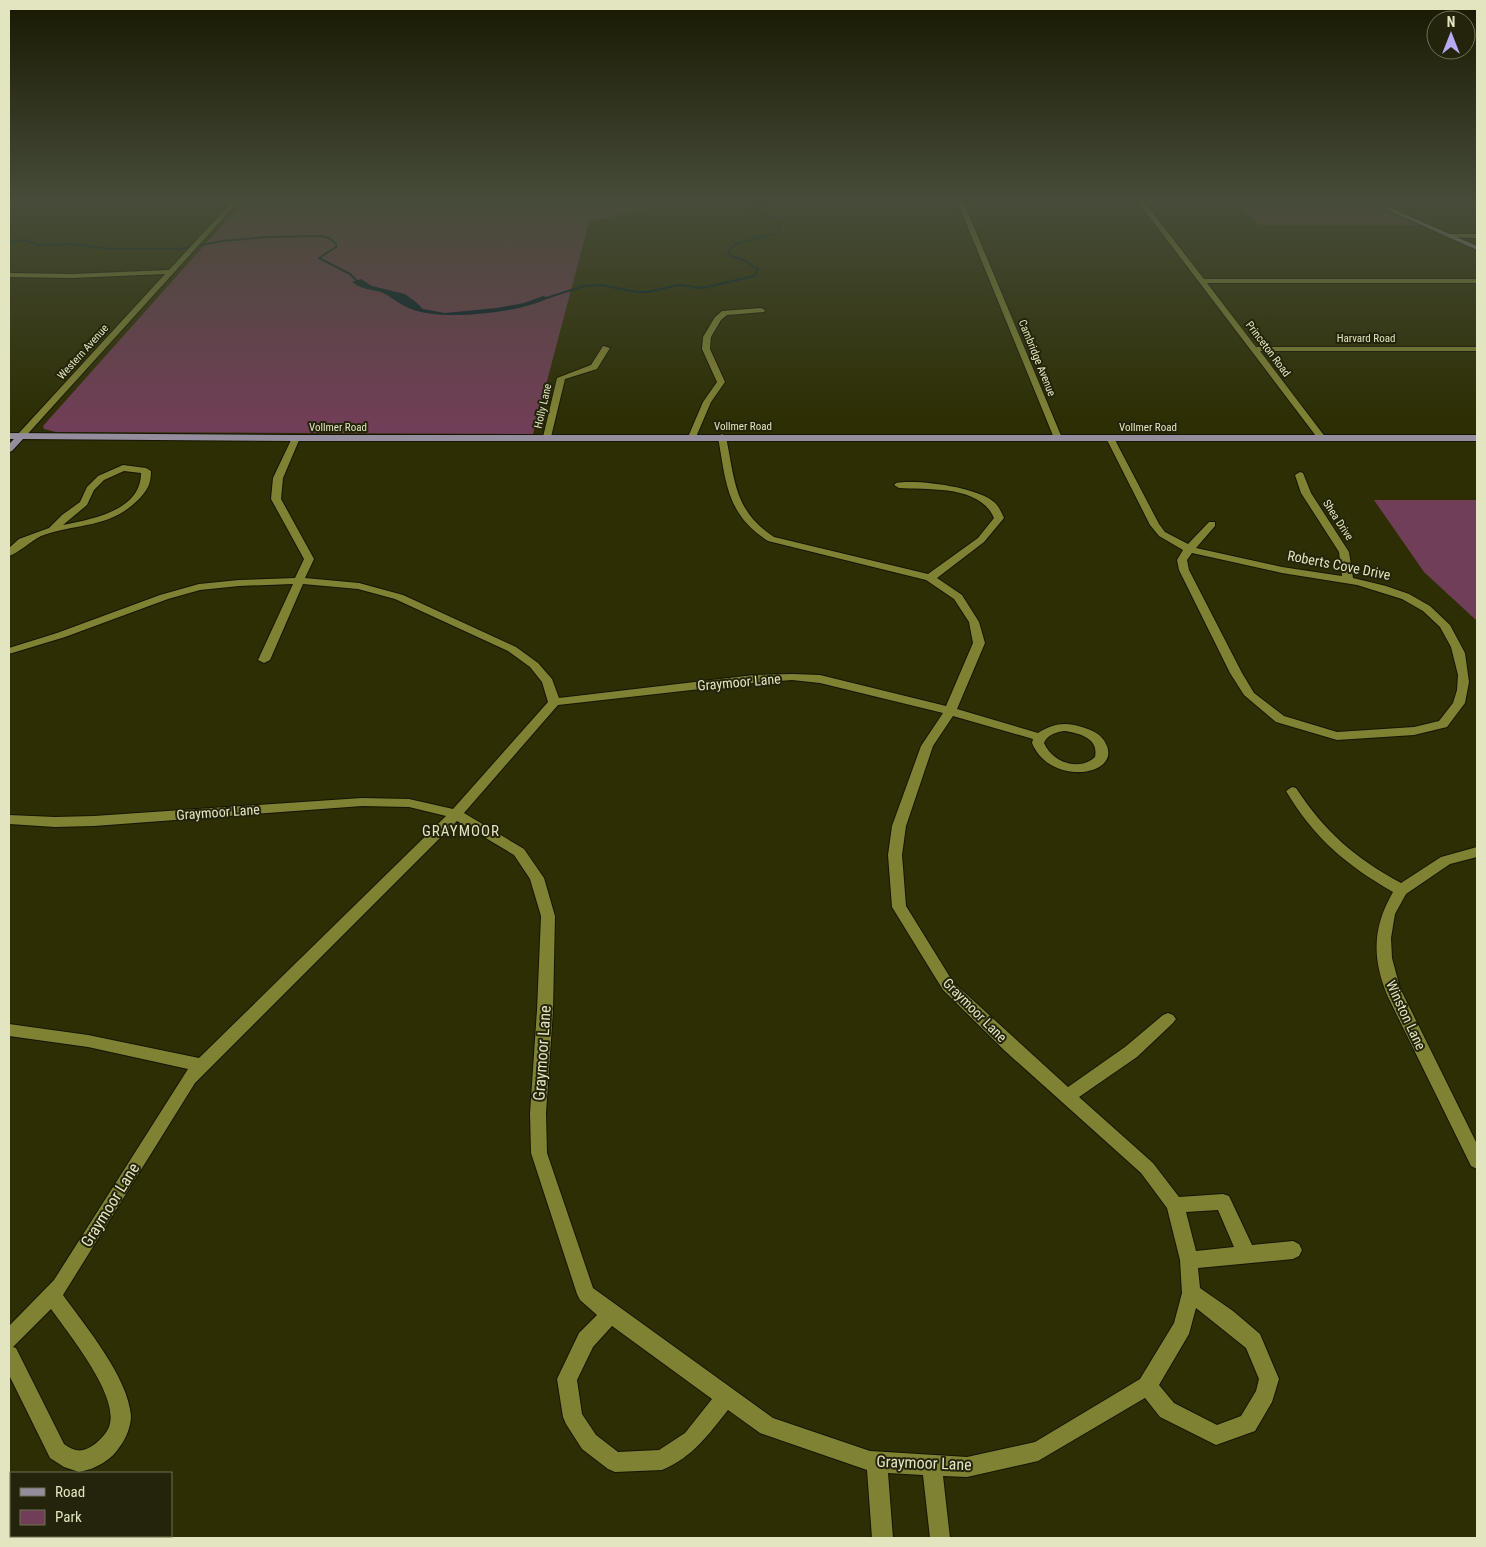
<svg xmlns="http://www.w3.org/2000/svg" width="1486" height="1547" font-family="'Roboto Condensed',sans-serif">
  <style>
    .green { fill: #703e56 }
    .water { fill: #001f2e }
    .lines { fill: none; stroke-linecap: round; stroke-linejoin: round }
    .stream { stroke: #001f2e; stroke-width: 2 }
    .minor-casing { stroke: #151601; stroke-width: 2 }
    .major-casing { stroke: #151601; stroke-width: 2 }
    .minor { fill: #808233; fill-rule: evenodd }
    .major { fill: #948d9d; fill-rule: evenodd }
    .labels { text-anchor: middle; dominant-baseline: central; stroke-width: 4; stroke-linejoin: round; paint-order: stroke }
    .far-street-label { font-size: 11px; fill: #e2e5bf; stroke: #23240b }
    .street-label { font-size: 14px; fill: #e2e5bf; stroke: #23240b }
    .neighbourhood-label { font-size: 15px; letter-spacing: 1px; fill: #e2e5bf; stroke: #23240b }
    .near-street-label { font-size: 16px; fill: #e2e5bf; stroke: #23240b }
  </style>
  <rect width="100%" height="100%" fill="#2d2e03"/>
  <!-- green -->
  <g class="green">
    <path d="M242,203H671L589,222L533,434L56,432L44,429L43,426Z"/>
    <path d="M1236,203H1368L1419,225H1259Z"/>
    <path d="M1374,500H1477V621L1424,572Z"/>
  </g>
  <!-- water -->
  <path class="water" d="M361,279L372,286L405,294L416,302L423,309L445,313L497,308L524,303L543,296L549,298C519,313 449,320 417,311C406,308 396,301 387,295C376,288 365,292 352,282Z"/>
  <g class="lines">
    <!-- stream -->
    <g class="stream">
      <path d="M9,242L24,240L38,245L73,244L110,249H181L222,241L267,237L321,236L329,238L336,244V247L319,258L350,274L358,282"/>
      <path d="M543,299L584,286L601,285L637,292H648L679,285L703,288L754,276L758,270L746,261L731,256L728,253L735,244L780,232L776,220L752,210L760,205L773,203"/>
    </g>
    <defs>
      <g id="minor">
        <path d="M231,203H237L24,438H18V434L165,274L72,278L9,277V273L72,274L169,270Z"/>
        <path d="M958,203H964L1062,438L1061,440L1054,438Z"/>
        <path d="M1139,203H1145L1204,279H1477V283H1207L1256,347H1477V351H1260L1326,438L1319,440Z"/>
        <path d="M1449,234H1477V238L1447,237L1446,236Z"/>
        <path d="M761,308L765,310L764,312L727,315L721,320L711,337L710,349L725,382L711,402L696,437L689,439L688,437L703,402L717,382L702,349L703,337L715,317L722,311Z"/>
        <path d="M603,346L610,348L597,369L565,379L551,437L544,439L543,437L557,378L591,365Z"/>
        <path d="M722,434L726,437C735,480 734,511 774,537L928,574L978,538L994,518C980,485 929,490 899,488L894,485L896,483C917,479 977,487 994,502C999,506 1001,512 1004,518L984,542L937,578L962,595L979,622L985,643L957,709L1038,733C1055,722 1067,722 1085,728C1094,731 1102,735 1106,744C1122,776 1050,787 1032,743L1033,739L953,716L933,746L906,826L902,855L906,906L953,982L1068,1087L1125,1047L1163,1015L1168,1013L1173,1015L1176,1019L1173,1023L1137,1057L1079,1097L1153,1163L1179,1197L1223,1194L1229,1196L1252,1245L1293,1241L1299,1244L1302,1250L1299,1256L1293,1259L1198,1268L1200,1288L1233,1311L1260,1334L1279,1379L1272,1402L1255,1431L1216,1445L1160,1417L1145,1398L1038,1461L967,1477L943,1476L950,1538H930L923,1475L888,1473L893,1538H872L867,1470L760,1433L728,1410C708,1435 693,1457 662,1470L615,1472L608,1469L582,1449L566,1424L563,1417L557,1379L579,1333L597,1315L580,1300L577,1294L531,1153L530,1113L537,1010L541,916L530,879L514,855L457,821L195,1083L63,1295C86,1327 128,1377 131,1416C131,1426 126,1438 121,1445C112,1460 96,1469 79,1472L64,1467L50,1458L9,1375V1326L54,1280L188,1069L88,1047L9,1036V1024L88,1035L199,1058L446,816L409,807L362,806L94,826L55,827L9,824V815L55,817L94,816L362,798L409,799L453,809L548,702L542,682L530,667L508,651L395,599L358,589L303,584L270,660L264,663L258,660L293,584L239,586L200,590L168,599L65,637L9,654V648L57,633L160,595L199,584L239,580L295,578L304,559L271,499L273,478L292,438L296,435L300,438L283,478L281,499L314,559L305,578L359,583L403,595L516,647L538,663L552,679L559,698L754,675L792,674L820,675L946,706L973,643L969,622L954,599L926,580L768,541C726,514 726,482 718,437ZM792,680L820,683L943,713L921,746L892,826L888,855L892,907L943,990L1005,1051L1141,1173L1167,1208L1180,1260L1182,1293L1174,1323L1140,1379L1035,1442L967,1457L870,1451L773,1418L593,1288L547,1153L546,1113L553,1010L555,916L544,878L524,849L464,813L558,705L754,683ZM1064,731C1079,733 1099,738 1095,757C1079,772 1052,762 1044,743C1047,735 1056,732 1064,731ZM1218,1210L1234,1247L1196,1251L1186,1212ZM1196,1308L1246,1348L1259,1379L1256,1391L1241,1416L1217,1425L1174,1403L1159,1385L1189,1334ZM51,1309C68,1333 117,1393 110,1423C109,1431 101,1439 95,1444C83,1453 75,1452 64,1444L16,1348L13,1347ZM612,1326L712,1399L685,1433L659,1450L618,1452L596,1435L582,1414L577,1380L593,1347Z"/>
        <path d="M1110,435L1114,438L1159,524L1165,532L1188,544L1209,522H1215V526L1196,548L1282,567L1342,576L1339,552L1301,493L1295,475L1300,472L1303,473L1311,493L1349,552L1353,578L1386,586L1409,594L1430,606L1450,625L1465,653L1469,682L1465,703L1447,727L1414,735L1337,740L1276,722L1244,695L1230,673L1179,570L1177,560L1183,550L1159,536L1150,525L1106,438ZM1192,553L1282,573L1357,585L1402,599L1423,611L1440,627L1451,647L1458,675L1457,690L1453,703L1439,721L1414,727L1337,732L1284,716L1254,693L1242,673L1189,570L1187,560Z"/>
        <path d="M123,465L146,468L151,471C151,485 147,491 137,501C108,529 76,523 41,536C31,541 17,554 9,556V548L19,539L49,528L62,515L80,502L87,487L98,476ZM124,471L141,473C141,511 92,519 63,525L87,505L94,490L104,480Z"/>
        <path d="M1292,787L1296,788C1325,832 1355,858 1401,883L1441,857L1477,847V857L1450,864L1406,894L1395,914L1391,938L1392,958L1400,988L1477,1144V1169L1471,1166L1388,997C1372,959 1372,928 1393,892C1346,865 1314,838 1286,791Z"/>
      </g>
      <g id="major">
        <path d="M1372,203H1379L1477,246V250Z"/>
        <path d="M9,433L296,435H1477V441H296L23,439L12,451L9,452V444L14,439H9Z"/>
      </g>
    </defs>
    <!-- minor casing -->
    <use href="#minor" class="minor-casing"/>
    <!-- major casing -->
    <use href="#major" class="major-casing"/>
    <!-- minor -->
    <use href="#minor" class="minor"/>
    <!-- major -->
    <use href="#major" class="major"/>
  </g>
  <!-- sky -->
  <linearGradient id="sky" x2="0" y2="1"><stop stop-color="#191902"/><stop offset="0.48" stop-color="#464c39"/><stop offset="1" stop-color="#464c39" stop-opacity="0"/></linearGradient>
  <rect width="1486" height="419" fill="url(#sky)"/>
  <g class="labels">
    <!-- far-street labels -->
    <g class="far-street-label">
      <text x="1366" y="338">Harvard Road</text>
      <text transform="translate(1268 349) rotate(53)">Princeton Road</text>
      <text transform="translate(83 352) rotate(-48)">Western Avenue</text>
      <text transform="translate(1037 358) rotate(68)">Cambridge Avenue</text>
      <text transform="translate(543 406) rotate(-77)">Holly Lane</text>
      <text x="743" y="426">Vollmer Road</text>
      <text x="338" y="427">Vollmer Road</text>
      <text x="1148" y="427">Vollmer Road</text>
      <text transform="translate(1338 520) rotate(57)">Shea Drive</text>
    </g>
    <!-- street labels -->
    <g class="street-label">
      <text transform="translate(1339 565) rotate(11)">Roberts Cove Drive</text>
      <text transform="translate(739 682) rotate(-5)">Graymoor Lane</text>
      <text transform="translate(218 812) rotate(-4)">Graymoor Lane</text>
      <text transform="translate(975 1010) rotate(45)">Graymoor Lane</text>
      <text transform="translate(1406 1015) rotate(65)">Winston Lane</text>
    </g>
    <!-- neighbourhood labels -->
    <g class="neighbourhood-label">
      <text x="461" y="831">GRAYMOOR</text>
    </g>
    <!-- near-street labels -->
    <g class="near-street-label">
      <text transform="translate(542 1053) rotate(-86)">Graymoor Lane</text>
      <text transform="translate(110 1205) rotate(-58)">Graymoor Lane</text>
      <text transform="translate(924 1463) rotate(2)">Graymoor Lane</text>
    </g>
  </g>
  <!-- border -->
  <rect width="1486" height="1547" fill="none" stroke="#e2e5bf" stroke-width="20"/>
  <!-- legend -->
  <rect x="10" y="1472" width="162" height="65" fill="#23240b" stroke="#6f7153"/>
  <rect x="20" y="1488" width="25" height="8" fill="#948d9d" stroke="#6f7153"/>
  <text x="55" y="1497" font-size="15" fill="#e2e5bf">Road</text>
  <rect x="20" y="1510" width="25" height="15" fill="#703e56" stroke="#6f7153"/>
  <text x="55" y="1522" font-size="15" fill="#e2e5bf">Park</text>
  <!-- north arrow -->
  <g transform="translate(1451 35)"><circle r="24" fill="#23240b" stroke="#6f7153"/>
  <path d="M0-4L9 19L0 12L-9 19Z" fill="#b7abf8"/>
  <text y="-8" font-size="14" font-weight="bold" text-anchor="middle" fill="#e2e5bf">N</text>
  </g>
</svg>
